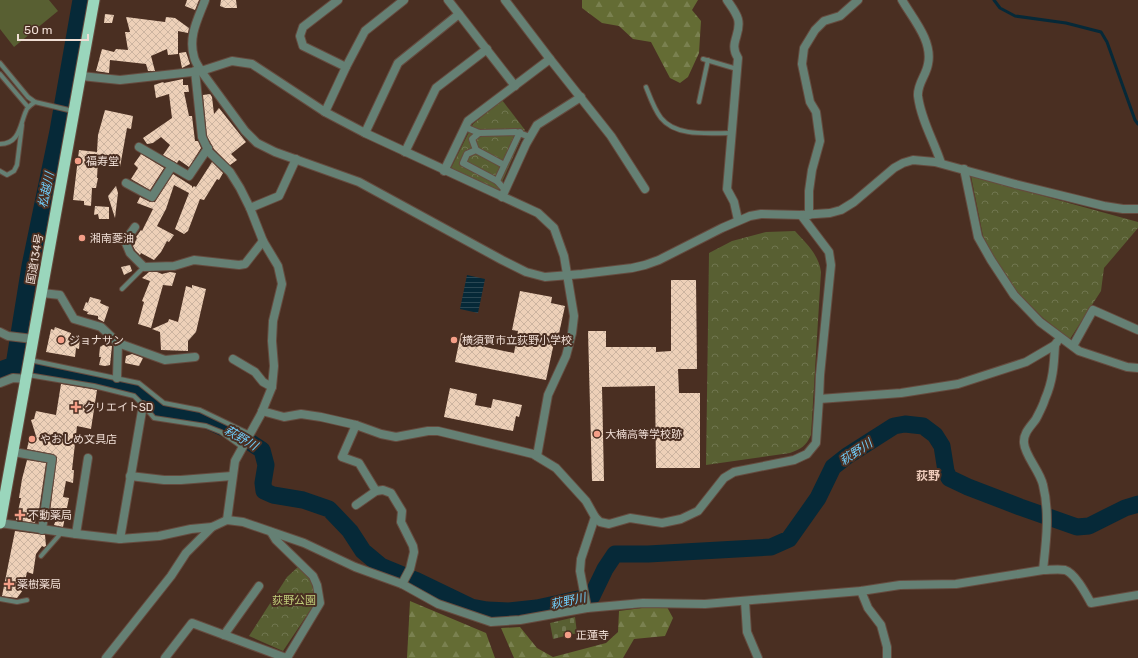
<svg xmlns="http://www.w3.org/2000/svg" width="1138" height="658" font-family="Rubik,'Noto Sans JP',sans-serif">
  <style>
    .forest { fill: url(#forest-firs) }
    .cemetery { fill: url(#cemetery-stones) }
    .park { fill: url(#park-crowns) }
    .garden { fill: #585f32 }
    .water { fill: url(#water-rules) }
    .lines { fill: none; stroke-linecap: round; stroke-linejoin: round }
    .stream { stroke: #062938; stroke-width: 3 }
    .river { stroke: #062938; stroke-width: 17 }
    .building { fill: url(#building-cross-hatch) }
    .service-casing { stroke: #654b3f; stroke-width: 6 }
    .pedestrian-casing { stroke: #654b3f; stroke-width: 8 }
    .minor-casing { stroke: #654b3f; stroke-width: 10 }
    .tertiary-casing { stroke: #654b3f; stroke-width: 10 }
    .trunk-casing { stroke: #654b3f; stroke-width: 13 }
    .service { stroke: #658074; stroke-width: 4 }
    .pedestrian { stroke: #658074; stroke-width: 6 }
    .minor { stroke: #658074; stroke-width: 8 }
    .tertiary { stroke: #658074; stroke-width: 8 }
    .trunk { stroke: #9ad6bc; stroke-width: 11 }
    .poi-dot { fill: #f49e87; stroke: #4a2f22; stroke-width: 1.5 }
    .labels { text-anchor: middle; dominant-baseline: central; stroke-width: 4; stroke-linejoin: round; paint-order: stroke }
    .poi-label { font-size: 11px; fill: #f0ded5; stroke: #4a2f22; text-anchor: start }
    .street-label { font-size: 11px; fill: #f0ded5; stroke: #4a2f22 }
    .park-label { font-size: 11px; fill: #c1ce7a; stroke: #4a2f22 }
    .water-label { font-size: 12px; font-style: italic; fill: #6fcdfa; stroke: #4a2f22 }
    .neighbourhood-label { font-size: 12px; font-weight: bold; fill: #efccbb; stroke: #4a2f22 }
  </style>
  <defs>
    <pattern id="forest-firs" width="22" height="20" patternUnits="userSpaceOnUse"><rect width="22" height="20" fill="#646c34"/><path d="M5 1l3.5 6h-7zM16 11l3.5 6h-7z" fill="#7a8150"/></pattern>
    <pattern id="cemetery-stones" width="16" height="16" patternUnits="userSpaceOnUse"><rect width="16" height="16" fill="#585f32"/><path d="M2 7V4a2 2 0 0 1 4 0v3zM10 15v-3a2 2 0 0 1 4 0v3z" fill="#70764f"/></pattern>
    <pattern id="park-crowns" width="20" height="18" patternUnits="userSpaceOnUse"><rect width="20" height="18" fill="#585f32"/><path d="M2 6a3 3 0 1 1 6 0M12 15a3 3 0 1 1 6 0" fill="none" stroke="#70764f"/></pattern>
    <pattern id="water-rules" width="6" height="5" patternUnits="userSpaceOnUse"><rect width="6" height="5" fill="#062938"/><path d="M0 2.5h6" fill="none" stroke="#2b4854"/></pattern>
    <pattern id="building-cross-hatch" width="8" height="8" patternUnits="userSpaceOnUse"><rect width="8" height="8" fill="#edd0b8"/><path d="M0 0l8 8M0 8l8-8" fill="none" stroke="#ccb4a0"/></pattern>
  </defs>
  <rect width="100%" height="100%" fill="#4a2f22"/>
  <!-- forest -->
  <g class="forest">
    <path d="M582,0H698L692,10L701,21L699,53L688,77L680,83L670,78L651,42L633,39L619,26L602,23L582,8Z"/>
    <path d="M410,601L486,633L495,658H407Z"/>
    <path d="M667,607L673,618L665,636L634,639L623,658H514L501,628L520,627L537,648L553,657L606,643L618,632L619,611L642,608Z"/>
  </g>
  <!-- cemetery -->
  <path class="cemetery" d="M575,617L577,633L553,639L550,623Z"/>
  <!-- park -->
  <g class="park">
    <path d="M502,100L525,130L498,191L451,168L473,124Z"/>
    <path d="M971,176L1138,222V228L1104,268L1101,291L1070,339L1043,318L1017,292L994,257L983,236Z"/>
    <path d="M795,231C806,243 819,255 821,272L811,435C806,446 801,449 790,453L706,465L709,253L732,241L766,232Z"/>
    <path d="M298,567L310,578L313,588L315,603L283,651L249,636L287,577Z"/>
  </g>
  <!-- garden -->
  <path class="garden" d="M0,0H49L58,11L14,47L0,29Z"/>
  <!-- water -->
  <path class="water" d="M467,275L485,279L478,313L460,309Z"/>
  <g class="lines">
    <!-- stream -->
    <path class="stream" d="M994,0L1000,8L1015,16L1066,23L1101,32L1107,42L1135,120L1138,124"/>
    <!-- river -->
    <g class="river">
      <path d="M14,365L119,384L138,390L157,409L183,413L200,417L239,435L262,450L266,465L263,483L264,491L273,495L303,500L329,509L350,531L363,551L381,566L415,580L471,607L487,610L509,611L537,608L592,596L605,569L615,554H648L771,547L789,539L818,498L833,467L847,456L894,426L905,424L923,426L935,435L942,446L946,471L949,478L968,487L1020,507L1077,527L1089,526L1125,508L1138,504"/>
      <path d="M0,370L14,365L30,266L58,131L81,0"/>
    </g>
  </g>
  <!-- building -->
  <g class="building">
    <path d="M187,0H199L195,10L185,6Z"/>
    <path d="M221,0H236L237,8H225L220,6Z"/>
    <path d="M105,14L114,15L112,23H104Z"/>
    <path d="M126,17L165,22L166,17L175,18L189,28L188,33L178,31V54L168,55L167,49L151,56L155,71H148L146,64L110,60L109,73L96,71L102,49L114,52L116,49L128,50L125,32H130Z"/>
    <path d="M186,52L190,64L182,68L179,53Z"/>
    <path d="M183,79V85H188L189,92H184L189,116H192L195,141H198L201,148L189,167L179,160L177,163L163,155L170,145L161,137L153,143L147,144L143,138L172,118L169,94L156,98L154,85L163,82L164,83Z"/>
    <path d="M210,94L212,97L214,114L219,108L246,142L231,154L237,160L230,165L214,149L207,136L203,95Z"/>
    <path d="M105,110L133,116L131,129L127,128L120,167L98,161L97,178H98L96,188H92L91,206L84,205V201L73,200L79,150L97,152L98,135Z"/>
    <path d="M141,154L164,168L150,190L131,179L138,168L134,164Z"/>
    <path d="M212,162L223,173L219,180L217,179L204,200L200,199L188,231L184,234L175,229L189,193L174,185L166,209L157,226L174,235L169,242L167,241L161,252L154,260L141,253L140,255L135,250L133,246L137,238L136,237L141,230L142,231L153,209L137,203L140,197L150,202H155L173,174L192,186V188L194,186L196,187Z"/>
    <path d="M116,186L118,193L115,218L108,196Z"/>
    <path d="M95,206L109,207V219H99L98,214L94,215Z"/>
    <path d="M130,265L132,271L124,275L121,267Z"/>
    <path d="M149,272H157L162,274L170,272L176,273L172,286L163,285L151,328L138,324L144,302L142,301L150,281L142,278Z"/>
    <path d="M671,280H696L697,369H678L679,393H700V468H656L655,386L602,387L604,481H592L588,331H606V347H656V352L671,351Z"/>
    <path d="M192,285L206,289L196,332L188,341V351L161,350L160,332L152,329L168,322L169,319L178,322L186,286L192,288Z"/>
    <path d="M520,291L552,297L551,303L565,306L558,338H555L546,380L455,362L461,333L487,339L485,347L514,353L518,331L512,330Z"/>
    <path d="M90,297L101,300L100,303L109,307L104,322L98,319V316L87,314L88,312L83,310L86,302L88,303Z"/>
    <path d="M55,327L71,333V335L80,336L79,349L76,348L75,357L46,352L51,329L54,330Z"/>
    <path d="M103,345L112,346L110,365L105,366L99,365L101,357H99L100,347Z"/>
    <path d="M132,354L143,358L139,366L125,363L126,356Z"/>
    <path d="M61,384L97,390L91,429L77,426L72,470H74L73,483L66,481L63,497L69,498L63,527L54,525L58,514L50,512L57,457L53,454L27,449L30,435L36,436L31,420L34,419L36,411L56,415Z"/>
    <path d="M450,388L477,394L475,405L491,408L493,399L522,405L519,417L516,416L513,431L444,417Z"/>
    <path d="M27,460L46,463L39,510H37L35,523L16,520L21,498H19L22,479Z"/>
    <path d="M15,531L45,535L46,546L44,547L42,546L36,554L33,574L27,572L23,590L17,598L2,596Z"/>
  </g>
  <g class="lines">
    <defs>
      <g id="service">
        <path d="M703,59L737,69"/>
        <path d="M0,63L28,97L35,102L73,111"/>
        <path d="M0,74L28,107"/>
        <path d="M646,87C650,97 654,109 661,118C676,137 709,133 731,133"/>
        <path d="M699,102L708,60"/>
        <path d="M0,144C20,144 20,124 26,111C27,107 31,105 35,102"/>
        <path d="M0,171L7,175L14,171L17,165L22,125"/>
        <path d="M122,289L144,267"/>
        <path d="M30,360L139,383L164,403L200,410L250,434"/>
        <path d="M28,375L94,386L134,396L143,405L154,418L206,426L221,432L242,447"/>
        <path d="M41,556L62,532"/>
        <path d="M0,599L17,602L27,600"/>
      </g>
      <g id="pedestrian">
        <path d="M465,127L479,133L516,132L530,137"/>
        <path d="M476,150L472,139L479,133"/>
        <path d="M497,181L463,163L467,154L476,150L504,165"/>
        <path d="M505,190L497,181L520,132"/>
      </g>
      <g id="minor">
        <path d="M205,0C198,19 188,36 194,57C195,62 199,67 201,71L232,61L252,64L325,112L365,133L538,213L554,228L564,256L574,316L572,333L566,356L548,395L537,456"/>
        <path d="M727,0C731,6 736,12 738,19C742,34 728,43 738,58L727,189L734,202L738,220"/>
        <path d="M902,0C913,19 933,41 928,64C926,76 917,84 918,96C921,120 934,141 941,163"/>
        <path d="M459,14L515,86"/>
        <path d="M550,59L611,136L645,189"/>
        <path d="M346,67L365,31L404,0"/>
        <path d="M195,71L202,137L209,152L230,172L240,188L250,208L263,241L278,266L282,284L273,321L272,341L274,366L272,387L261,414L235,461L227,520"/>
        <path d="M325,112L346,67L303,46L300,36L303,27L338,0"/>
        <path d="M365,133L398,63L459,14L448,0"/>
        <path d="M139,147L189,176L208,148"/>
        <path d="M405,152L436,88L487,49"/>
        <path d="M444,171L468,121L550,59L505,0"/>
        <path d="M126,183L152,197L172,166"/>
        <path d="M502,197L526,144L537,125L581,97"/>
        <path d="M250,208L279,196L296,159"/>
        <path d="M809,215V191L812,170L820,141L816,112L810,102L802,64L804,48L815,30L824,21L840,16L858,0"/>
        <path d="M135,227L125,241L130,253L144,267L174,266L194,260L239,265L245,264L263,241"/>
        <path d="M42,293L60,295L74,319L101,327L118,343L165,360L195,357"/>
        <path d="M0,332L8,336L33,339"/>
        <path d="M1073,346L1093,310L1138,330"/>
        <path d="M233,359L255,372L263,382L272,387"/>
        <path d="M117,378L118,343"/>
        <path d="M0,383L13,378L27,379"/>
        <path d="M819,399L901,393L958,384L1026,362L1055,345L1057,342"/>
        <path d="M356,425L342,457L359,463L376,491L383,490L391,493L402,511L401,522L413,546L414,552L410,569L402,584"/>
        <path d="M14,452L52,459L42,530"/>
        <path d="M130,476L164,480H181L232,476"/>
        <path d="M356,505L376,491"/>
        <path d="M595,517L600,522L609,524L630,518L662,523L681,519L698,511L724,478L734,472L794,460L807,454L816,443L819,399L820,375L831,265L829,252L801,215"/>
        <path d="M0,523L76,534L120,539L159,536L191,529L212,527L227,520L243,522L304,543L355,567L402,584L438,604L491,622L520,620L587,608L580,571L581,559L595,517L586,501L556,468L533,454L438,431H428L396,437L381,434L356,425L321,417L301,414L284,417L262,411"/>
        <path d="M271,532L276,540L313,576L317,585L320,603L287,658"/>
        <path d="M76,534L88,458"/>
        <path d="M120,539L143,405"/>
        <path d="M1043,570C1049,570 1059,569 1065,570C1075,573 1086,594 1091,603L1138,595"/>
        <path d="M861,591L868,608L881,625L887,647V658"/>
        <path d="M745,601L747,632L758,658"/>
        <path d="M587,608L643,603L705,604L861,591L900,585L956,584L1043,570C1046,542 1050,513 1043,485C1040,471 1025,456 1024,443C1023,433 1031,426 1036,419C1039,413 1043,406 1045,399C1053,381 1054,365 1055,345"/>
        <path d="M224,635L259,586"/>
        <path d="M106,658L171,576L186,553L212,527"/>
        <path d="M165,658L192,623L286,658"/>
      </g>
      <g id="tertiary">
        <path d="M81,76L120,80L201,71L245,131L257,143L275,152L359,182L502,260L526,272L545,277L582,274L632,268L645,265L659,260L722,228L750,216L761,214L801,215L830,213L841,210L854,202L894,168L903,163L913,160L935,162L1015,184L1104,206L1123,209H1138"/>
        <path d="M964,169L978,237L991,260L1014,295L1040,322L1079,351L1127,367L1138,368"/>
      </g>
      <path id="trunk" d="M0,523L94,0"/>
    </defs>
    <!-- service casing -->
    <use href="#service" class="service-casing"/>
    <!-- pedestrian casing -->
    <use href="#pedestrian" class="pedestrian-casing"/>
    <!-- minor casing -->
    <use href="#minor" class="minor-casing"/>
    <!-- tertiary casing -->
    <use href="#tertiary" class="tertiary-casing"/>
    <!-- trunk casing -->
    <use href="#trunk" class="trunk-casing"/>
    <!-- service -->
    <use href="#service" class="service"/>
    <!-- pedestrian -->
    <use href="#pedestrian" class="pedestrian"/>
    <!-- minor -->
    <use href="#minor" class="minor"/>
    <!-- tertiary -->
    <use href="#tertiary" class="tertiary"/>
    <!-- trunk -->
    <use href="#trunk" class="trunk"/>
  </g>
  <!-- markers -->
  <g class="poi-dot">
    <circle cx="78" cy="161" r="4"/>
    <circle cx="82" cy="238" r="4"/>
    <circle cx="61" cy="340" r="4"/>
    <circle cx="454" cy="340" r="4"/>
    <path d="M74 401h4v4h4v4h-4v4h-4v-4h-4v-4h4z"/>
    <circle cx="597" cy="434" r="4"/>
    <circle cx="32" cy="439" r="4"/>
    <path d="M18 509h4v4h4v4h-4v4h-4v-4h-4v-4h4z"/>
    <path d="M7 578h4v4h4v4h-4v4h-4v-4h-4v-4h4z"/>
    <circle cx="568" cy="635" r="4"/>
  </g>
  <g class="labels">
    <!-- poi labels -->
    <g class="poi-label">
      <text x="86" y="161">福寿堂</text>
      <text x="90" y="238">湘南菱油</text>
      <text x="69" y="340">ジョナサン</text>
      <text x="462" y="340">横須賀市立荻野小学校</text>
      <text x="84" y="407">クリエイトSD</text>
      <text x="605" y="434">大楠高等学校跡</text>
      <text x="40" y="439">やおしめ文具店</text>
      <text x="28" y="515">不動薬局</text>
      <text x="17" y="584">薬樹薬局</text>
      <text x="576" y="635">正蓮寺</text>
    </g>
    <!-- street labels -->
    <g class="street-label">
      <text transform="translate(35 259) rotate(-80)">国道134号</text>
    </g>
    <!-- park labels -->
    <g class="park-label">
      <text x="294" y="600">荻野公園</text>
    </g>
    <!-- water labels -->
    <g class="water-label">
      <text transform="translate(46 190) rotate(-78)">松越川</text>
      <text transform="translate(241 438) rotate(30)">萩野川</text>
      <text transform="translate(856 452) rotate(-34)">萩野川</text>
      <text transform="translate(568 601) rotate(-12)">萩野川</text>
    </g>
    <!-- neighbourhood labels -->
    <g class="neighbourhood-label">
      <text x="928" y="476">荻野</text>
    </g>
  </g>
  <!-- scale -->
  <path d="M18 34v6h70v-6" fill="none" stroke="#f0ded5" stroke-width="2"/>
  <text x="24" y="34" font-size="12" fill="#f0ded5" stroke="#4a2f22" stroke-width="3" paint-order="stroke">50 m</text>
</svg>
